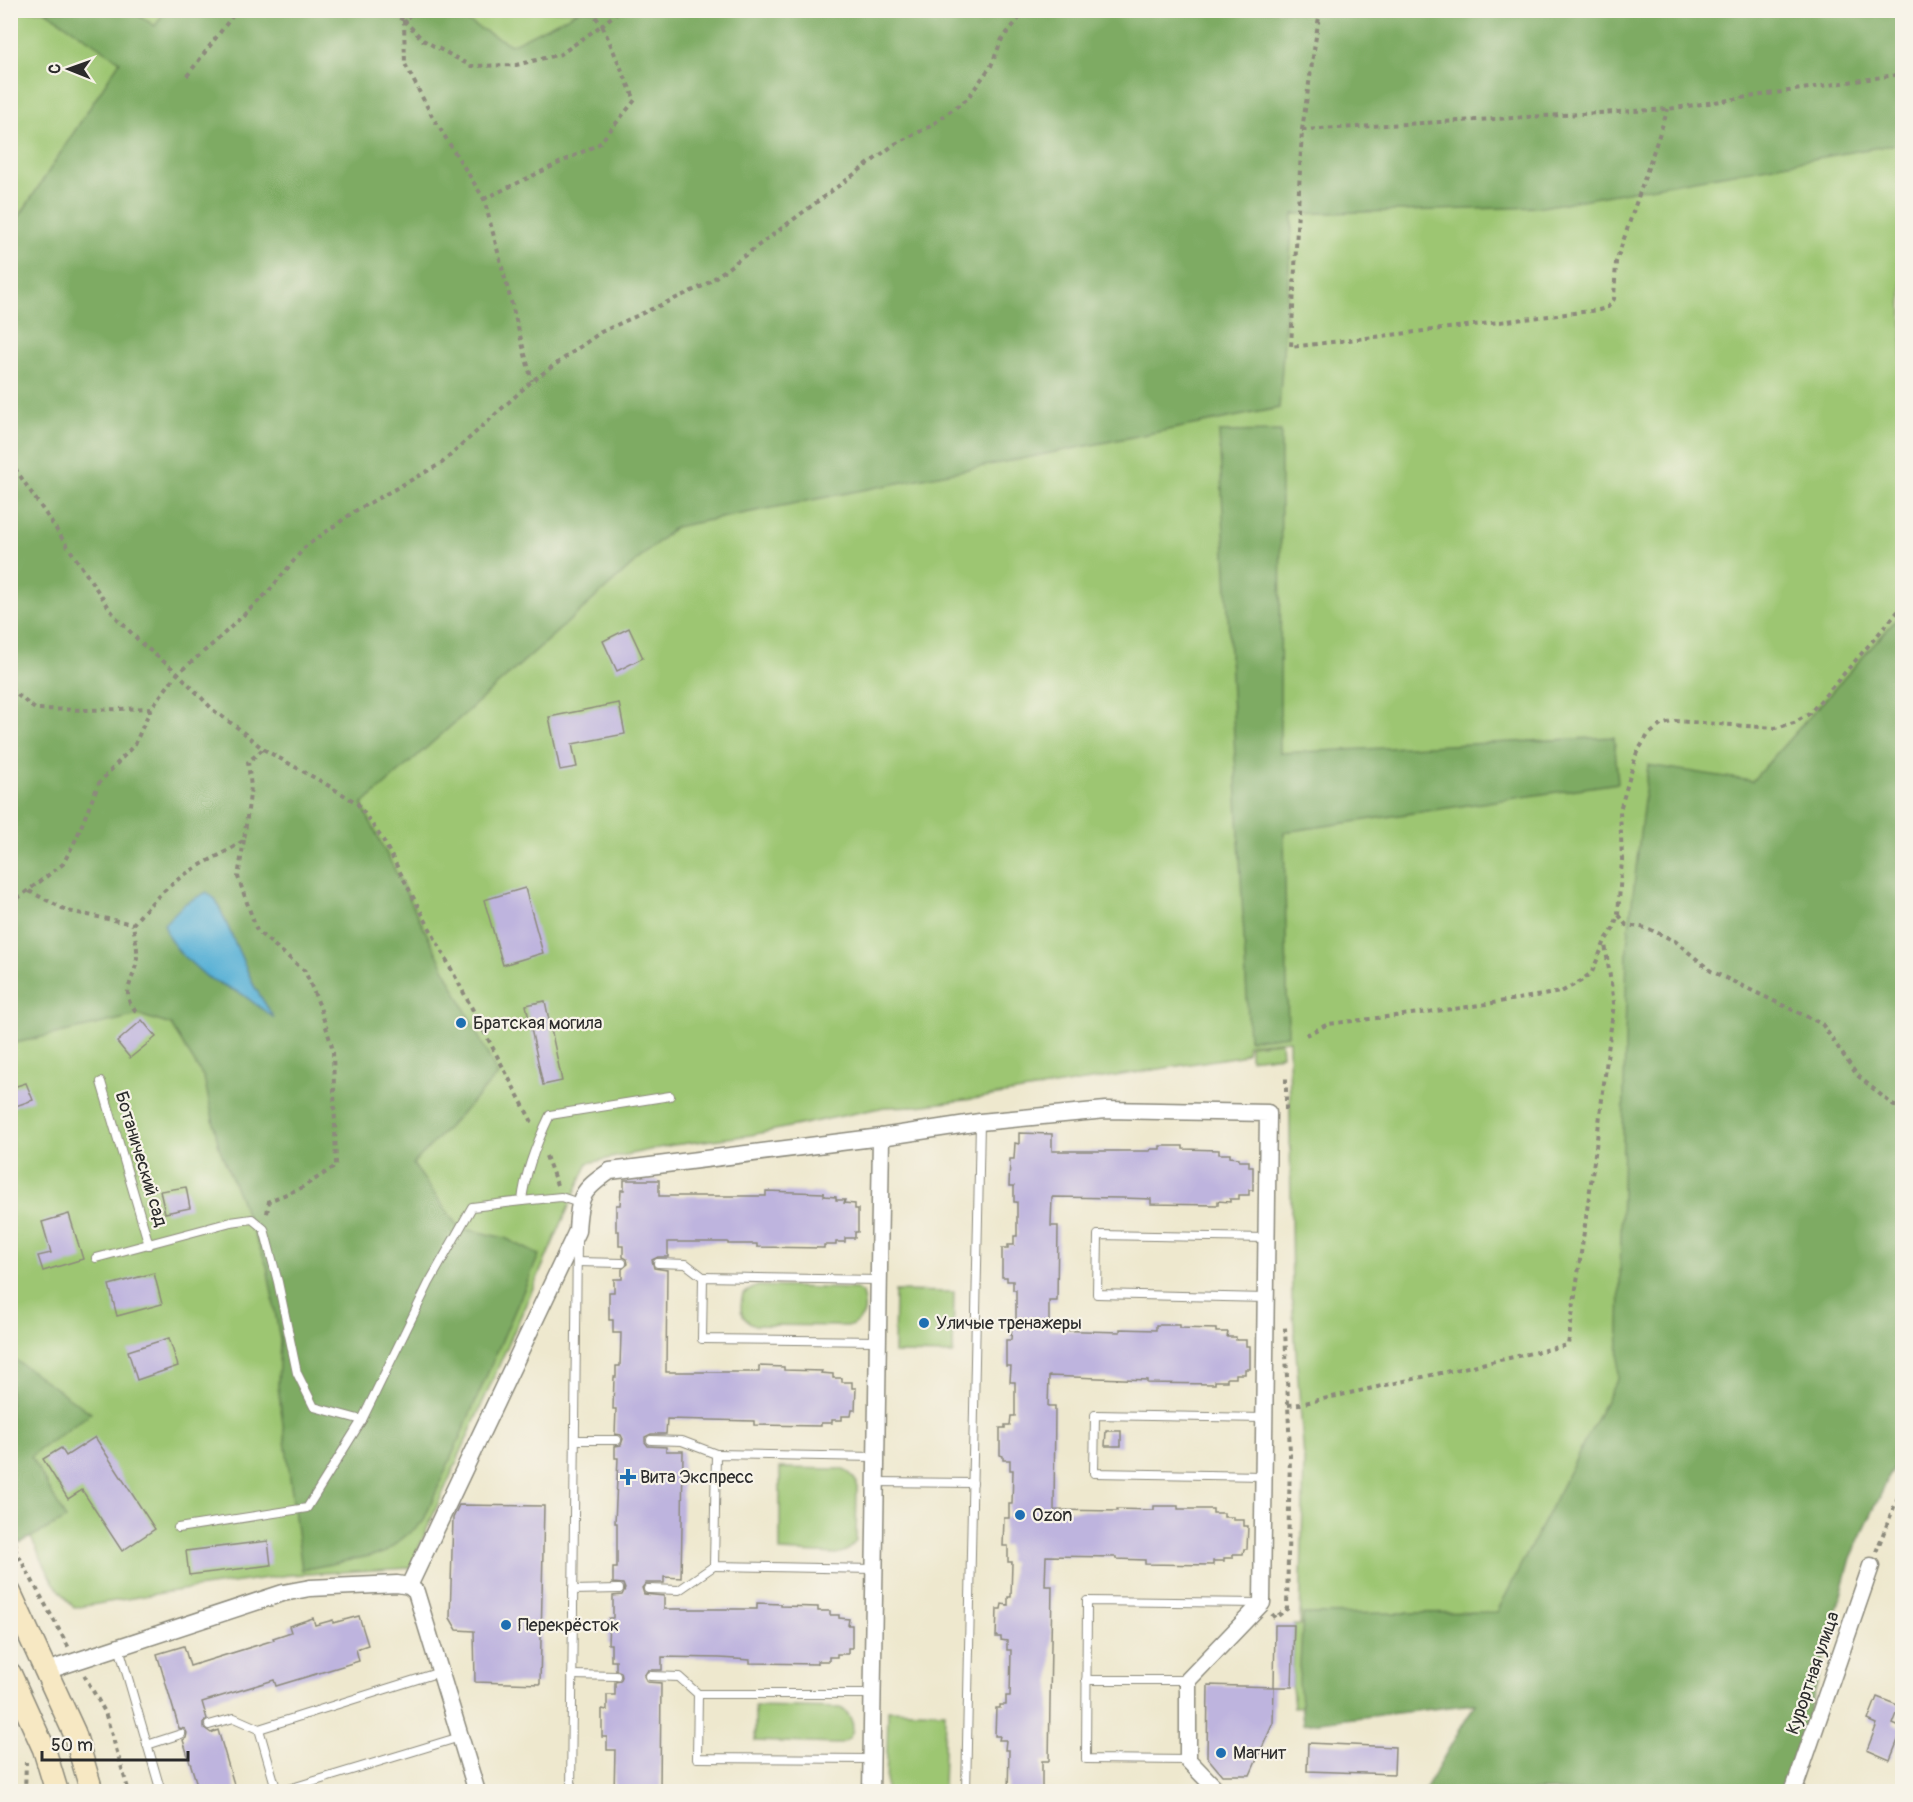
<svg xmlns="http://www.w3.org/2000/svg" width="1913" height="1802" font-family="Pangolin,sans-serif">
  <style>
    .green { fill: #9dc672; stroke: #64784e; stroke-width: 1.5 }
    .forest { fill: #7eab64; stroke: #546b48; stroke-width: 1.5; fill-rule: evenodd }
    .water { fill: #59b1d6; stroke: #426e80; stroke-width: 1.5 }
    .building { fill: #beb4de }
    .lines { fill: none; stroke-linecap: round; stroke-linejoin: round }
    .service-casing { stroke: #8c8a7c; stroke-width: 10 }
    .minor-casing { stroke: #8c8a7c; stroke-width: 19 }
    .secondary-casing { stroke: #8c8a7c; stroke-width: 25 }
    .path { stroke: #8c8a7c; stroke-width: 4; stroke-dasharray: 4.5 4.5; stroke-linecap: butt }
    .service { stroke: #fff; stroke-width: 8 }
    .minor { stroke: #fff; stroke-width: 16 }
    .secondary { stroke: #f7e8c3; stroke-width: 22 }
    .poi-dot { fill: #1f6fb2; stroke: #f7f3e8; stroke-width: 2 }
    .labels { text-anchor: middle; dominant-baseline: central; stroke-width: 4.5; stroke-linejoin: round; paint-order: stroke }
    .poi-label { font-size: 18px; fill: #2b2b2b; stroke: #f7f3e8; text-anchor: start }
    .street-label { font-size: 18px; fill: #2b2b2b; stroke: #f7f3e8 }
  </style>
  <rect width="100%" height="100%" fill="#f7f3e8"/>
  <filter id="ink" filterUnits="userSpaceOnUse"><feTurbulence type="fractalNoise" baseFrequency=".0167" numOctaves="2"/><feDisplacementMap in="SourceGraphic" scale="12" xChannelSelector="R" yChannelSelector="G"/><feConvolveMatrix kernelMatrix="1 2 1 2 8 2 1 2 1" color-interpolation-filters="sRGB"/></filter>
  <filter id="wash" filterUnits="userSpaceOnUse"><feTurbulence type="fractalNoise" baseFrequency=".008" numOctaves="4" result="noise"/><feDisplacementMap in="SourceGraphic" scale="24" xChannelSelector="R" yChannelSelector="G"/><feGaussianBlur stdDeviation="1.35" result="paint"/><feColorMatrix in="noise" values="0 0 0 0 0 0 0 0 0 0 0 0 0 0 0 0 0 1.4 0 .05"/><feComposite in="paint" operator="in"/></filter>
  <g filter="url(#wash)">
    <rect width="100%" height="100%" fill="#eee8ce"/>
    <!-- green -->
    <g class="green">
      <path d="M11,11H1902V1288L1681,1684L1294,1707L1292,1687L1294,1625H1300L1304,1459L1292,1299L1289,1040L1248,1044L1247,1052L1240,1056L973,1099L917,1106L885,1107L751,1135L673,1145L588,1163L410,1568L289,1575L167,1592L74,1608L53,1582L11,1498Z"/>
      <path d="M1281,1042L1282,1055L1250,1059V1045Z"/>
      <path d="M757,1286L856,1289L862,1293C866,1310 867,1317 851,1326L755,1325C740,1319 739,1310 743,1294Z"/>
      <path d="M895,1291L954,1292L953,1354L894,1353Z"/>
      <path d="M780,1468L840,1469C849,1471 852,1475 857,1483L856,1540C851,1549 846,1552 836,1554L780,1551Z"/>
      <path d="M755,1706L841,1708C857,1718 858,1740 837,1744L755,1741Z"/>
      <path d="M888,1710L945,1712L943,1791H886Z"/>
    </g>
    <!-- forest -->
    <g class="forest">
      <path d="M581,10L1902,11V143L1542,207L1293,214L1279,408L675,527L362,805L498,1075L413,1164L459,1228L505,1238L539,1255L423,1522L384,1553L302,1570L278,1386L280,1340L267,1266L219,1147L204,1078L171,1025L139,1015L11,1044L10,208L19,217L120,61L45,11H132L155,26L165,11H448L511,45ZM216,900L254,986L272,1016L242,994L207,977Z"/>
      <path d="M1281,431L1280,753L1614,737L1618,783L1284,832L1288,1035L1249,1040L1219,432Z"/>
      <path d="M1902,613V1449L1851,1558L1799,1749L1783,1791H1424L1475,1704L1303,1724L1299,1681L1303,1614L1497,1612L1618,1377L1627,946L1648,765L1752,781Z"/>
      <path d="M10,1356L91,1413L31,1456L66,1519L20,1543L10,1526Z"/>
    </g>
    <!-- water -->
    <path class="water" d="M207,892L216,900L254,986L274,1018L242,994L207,977L180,953L169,938L164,924L184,904Z"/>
    <g id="blocks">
      <!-- building -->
      <g class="building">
        <path d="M629,628L643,658L617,671L603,641Z"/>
        <path d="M619,703L625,734L572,744L577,767L560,770L549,717Z"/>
        <path d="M525,888L543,953L503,965L484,900Z"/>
        <path d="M545,1001L562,1081L543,1085L526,1005Z"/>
        <path d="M142,1020L156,1037L130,1058L117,1042Z"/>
        <path d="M26,1083L33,1100L10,1108V1088Z"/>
        <path d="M1019,1133L1052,1134V1151H1150L1151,1149H1160V1146H1183V1149L1219,1150V1154H1230V1157L1239,1158V1161H1249V1167H1253V1190H1249V1195H1239V1199H1230V1202L1218,1201V1205L1151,1204V1199L1122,1198L1052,1197L1051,1226H1058L1057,1301H1049V1330L1120,1332V1329L1156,1330V1325H1180V1328L1216,1329V1332H1228L1227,1337H1236V1340H1246V1346H1250V1369H1245V1374H1236V1378H1227V1381H1215V1384L1147,1383V1380L1049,1376L1048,1406H1055L1054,1510L1117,1511V1509L1154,1510V1506H1178V1509H1213V1513H1224V1517H1233V1520H1244V1526H1248L1247,1549H1244L1243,1554H1233V1558H1224V1561H1213V1565L1145,1564V1560L1116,1559V1557L1046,1556L1045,1586H1052L1049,1761H1042V1791H1008L1009,1750H1005L1006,1740H999L1000,1736H995L996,1708H1000V1705H1006V1696H1010L1011,1650H1007V1641L1001,1640V1637H996L997,1609H1001L1002,1604L1008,1605V1597H1011L1012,1562H1008V1546H1003L1004,1518H1009V1504H1012L1013,1470H1010V1460H1003V1456L1000,1455V1428H1005V1425H1010L1011,1416H1015V1382H1010L1011,1366H1006V1340H1011L1012,1324L1016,1325V1290H1013V1281H1007V1277H1002V1248H1008V1245H1014V1236H1017V1202H1014V1186H1009L1010,1159H1014L1015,1143L1019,1144Z"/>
        <path d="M624,1180H659V1196H766V1191L824,1193V1196L836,1197V1200H845L844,1203L855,1204V1209H858V1232H855V1238H845V1242H836V1245H824V1248L757,1247V1244H728V1242H668V1257H658L652,1260L654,1268L667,1270L666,1372H759V1366L784,1367V1370L822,1371L821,1373L833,1374V1378H842V1382H852V1388H856L855,1410H852L851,1416H842V1420H832V1423H821V1426L754,1425V1421L667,1419L666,1434H651L645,1437V1442L648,1446L666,1447V1451H683L682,1526L681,1578L664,1577V1583H646L642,1588L644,1594L664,1596V1609H757V1603L781,1604V1606L818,1607V1611H830V1615H839V1618L849,1619L848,1625H852V1648H848V1654H837V1657H829V1661H817V1664L750,1663V1660L720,1658L662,1657V1670H648L644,1676L647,1682L661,1683L660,1791H614L615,1750H607V1737H602V1709L607,1710V1695H615V1682L620,1681L622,1677L621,1672L616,1670V1661H611V1644H608L609,1618H613V1596L622,1595L625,1589L623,1584L613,1583V1568H617V1523H615L618,1458H615V1446L621,1445L623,1439L621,1435L615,1434L616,1409H613L614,1377H616V1366H620L621,1333H613V1320H609V1292H614V1279H622V1269L628,1264L627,1259L623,1257V1246H619V1231H616V1205H620L621,1190H624Z"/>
        <path d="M186,1187L190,1208L165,1213L160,1191Z"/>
        <path d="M69,1214L83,1259L43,1271L38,1256L51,1253L42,1222Z"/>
        <path d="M154,1273L162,1304L117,1316L109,1285Z"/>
        <path d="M169,1338L178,1366L137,1380L128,1351Z"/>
        <path d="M1106,1431H1121V1446H1105Z"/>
        <path d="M95,1437L155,1529L122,1551L82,1490L68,1499L43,1459L61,1448L66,1456Z"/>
        <path d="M459,1505L544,1506L540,1684L475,1682L474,1631L457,1630L450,1618L453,1518Z"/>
        <path d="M268,1541L271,1565L189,1575L186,1551Z"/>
        <path d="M359,1616L368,1645L356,1649L359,1661L276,1686L274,1680L202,1702L207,1719L203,1723V1727L211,1733L218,1730L236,1791H199L183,1740L186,1738L187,1733L185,1729L179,1728L157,1654L184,1646L190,1666L274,1640L273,1638L291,1632L289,1626L313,1618L315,1625L333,1620V1623Z"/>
        <path d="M1275,1625H1294L1292,1687H1274Z"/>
        <path d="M1208,1685L1274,1687L1273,1723L1250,1775H1222L1207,1757Z"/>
        <path d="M1877,1697L1900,1706L1893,1724L1902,1728V1730L1890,1760L1867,1750L1877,1724L1868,1720Z"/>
        <path d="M1308,1743L1395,1747L1394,1774L1307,1771Z"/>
      </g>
    </g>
  </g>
  <g filter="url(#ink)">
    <use href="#blocks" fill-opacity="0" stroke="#8c8a7c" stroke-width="1.5"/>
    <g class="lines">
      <defs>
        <g id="service">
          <path d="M101,1082L149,1245"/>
          <path d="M579,1203L561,1197L522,1201C525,1171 537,1142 550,1115L670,1096"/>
          <path d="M96,1258L231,1222L252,1219L264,1229L278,1282L297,1373L314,1407L362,1420"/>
          <path d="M577,1262L622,1263"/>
          <path d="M658,1263L686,1264L703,1277"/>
          <path d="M1266,1298L1097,1294L1098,1235L1267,1238"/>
          <path d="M878,1341L702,1339L703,1277L879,1280"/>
          <path d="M575,1440H617"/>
          <path d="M651,1440L682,1441L716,1454"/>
          <path d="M1263,1476L1094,1473L1095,1415L1264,1418"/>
          <path d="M876,1482L973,1483"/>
          <path d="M178,1528L307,1508L362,1420L429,1283L472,1207L522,1201"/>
          <path d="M874,1569L714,1566L716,1454L876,1457"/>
          <path d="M648,1589L679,1590L714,1566"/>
          <path d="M573,1590L619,1589"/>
          <path d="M119,1647L161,1792"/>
          <path d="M572,1675L616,1676"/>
          <path d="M650,1676L679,1677L698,1694"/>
          <path d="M1086,1680H1188"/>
          <path d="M209,1725L234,1718L259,1729L440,1672"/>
          <path d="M259,1729L277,1792"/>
          <path d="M147,1745L181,1734"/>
          <path d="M871,1759L697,1758L698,1694H872"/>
          <path d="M1188,1760L1086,1759L1087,1601L1261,1603"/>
          <path d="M279,1792L460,1737"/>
          <path d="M571,1792L577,1240"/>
          <path d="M966,1792L980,1122"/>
        </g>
        <g id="minor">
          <path d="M409,1586L577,1231C579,1196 581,1191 610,1171L881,1137L980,1122L1106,1110L1268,1113L1262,1603L1188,1680V1760L1219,1792"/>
          <path d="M46,1671L283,1593L310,1588L397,1584L409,1586L416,1592L477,1792"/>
          <path d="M871,1792L881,1137"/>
          <path d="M1793,1792L1871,1566"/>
        </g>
        <g id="secondary">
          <path d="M10,1593L74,1732L92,1792"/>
          <path d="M10,1674L44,1749L57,1792"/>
        </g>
      </defs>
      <!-- service casing -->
      <use href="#service" class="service-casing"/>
      <!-- minor casing -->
      <use href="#minor" class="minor-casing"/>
      <!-- secondary casing -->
      <use href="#secondary" class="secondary-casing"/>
      <!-- path -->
      <g class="path">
        <path d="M383,10L404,20L416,10"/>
        <path d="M590,10L602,25L620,10"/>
        <path d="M1320,10L1302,130L1291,347L1599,310L1608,307L1614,299L1616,262L1668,109"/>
        <path d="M404,20L423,40L471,66L516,65L561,54L602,25L635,100L599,144L484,199"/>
        <path d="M404,20L405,64L432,116L484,199L532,381"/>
        <path d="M187,76L237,10"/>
        <path d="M1302,130L1668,109L1902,74"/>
        <path d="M10,461L114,615L142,644L178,673L213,710L238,728L263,749L324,783L357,803L383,840L533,1124"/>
        <path d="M10,689L35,709L89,710L151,708L178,673L214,643L268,592L305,547L355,511L442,463L532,381L601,332L705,285L895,144L929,127L967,99L991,66L1002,39L1026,10"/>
        <path d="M244,840L238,877L257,931L305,971L320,1007L333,1050L336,1166L301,1188L269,1201L267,1214"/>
        <path d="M29,891L68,911L133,924"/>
        <path d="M10,904L63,864L76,839L99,783L135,744L151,708"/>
        <path d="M1619,915L1626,925L1647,928L1675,941L1711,971L1822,1024L1857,1075L1894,1106H1902"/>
        <path d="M136,1011C118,993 136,979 137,957C138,947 134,934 133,924C147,907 165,888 184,875C203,862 225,854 244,840L251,787L248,762L263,749"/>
        <path d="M1306,1035L1328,1024L1461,1008L1561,992L1581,981L1592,972L1605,941L1614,928L1618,914L1622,860L1620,810L1637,752L1648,735L1661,725L1675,721L1775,728L1794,723L1809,714L1902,607"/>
        <path d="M1286,1110V1077"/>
        <path d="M546,1156L557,1185"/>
        <path d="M1288,1405L1300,1404L1568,1345L1596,1147L1614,1003L1605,944"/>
        <path d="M10,1515L16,1547"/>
        <path d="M10,1540L69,1648"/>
        <path d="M1876,1552L1902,1487"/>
        <path d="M1272,1614L1275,1618L1287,1609L1290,1454L1285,1327"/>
        <path d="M84,1675L105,1712L129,1792"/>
        <path d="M25,1792L26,1762"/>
      </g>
      <!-- service -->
      <use href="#service" class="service"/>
      <!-- minor -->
      <use href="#minor" class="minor"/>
      <!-- secondary -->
      <use href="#secondary" class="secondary"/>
    </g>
  </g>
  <!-- markers -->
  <g class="poi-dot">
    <circle cx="461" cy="1023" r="6"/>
    <circle cx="924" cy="1323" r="6"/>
    <path d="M625 1468h6v6h6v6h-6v6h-6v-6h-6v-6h6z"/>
    <circle cx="1020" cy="1515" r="6"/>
    <circle cx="506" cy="1625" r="6"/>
    <circle cx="1221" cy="1753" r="6"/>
  </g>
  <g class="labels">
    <!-- poi labels -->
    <g class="poi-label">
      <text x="473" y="1023">Братская могила</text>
      <text x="936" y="1323">Уличые тренажеры</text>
      <text x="640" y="1477">Вита Экспресс</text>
      <text x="1032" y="1515">Ozon</text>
      <text x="518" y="1625">Перекрёсток</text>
      <text x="1233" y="1753">Магнит</text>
    </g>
    <!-- street labels -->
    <g class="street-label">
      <text transform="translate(141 1159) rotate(73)">Ботанический сад</text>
      <text transform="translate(1813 1673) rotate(-71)">Курортная улица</text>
    </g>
  </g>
  <!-- margin -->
  <rect width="1913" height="1802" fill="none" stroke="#f7f3e8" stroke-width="36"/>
  <!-- north arrow -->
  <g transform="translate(69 69) rotate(271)" stroke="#f7f3e8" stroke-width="4.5" paint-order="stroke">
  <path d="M0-4.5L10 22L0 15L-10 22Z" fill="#2b2b2b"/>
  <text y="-9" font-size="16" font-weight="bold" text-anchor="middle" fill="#2b2b2b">С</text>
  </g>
  <!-- scale -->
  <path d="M42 1751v9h146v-9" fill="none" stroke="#2b2b2b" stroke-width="3"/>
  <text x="51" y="1751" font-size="18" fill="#2b2b2b" stroke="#f7f3e8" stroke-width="4.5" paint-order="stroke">50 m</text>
</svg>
